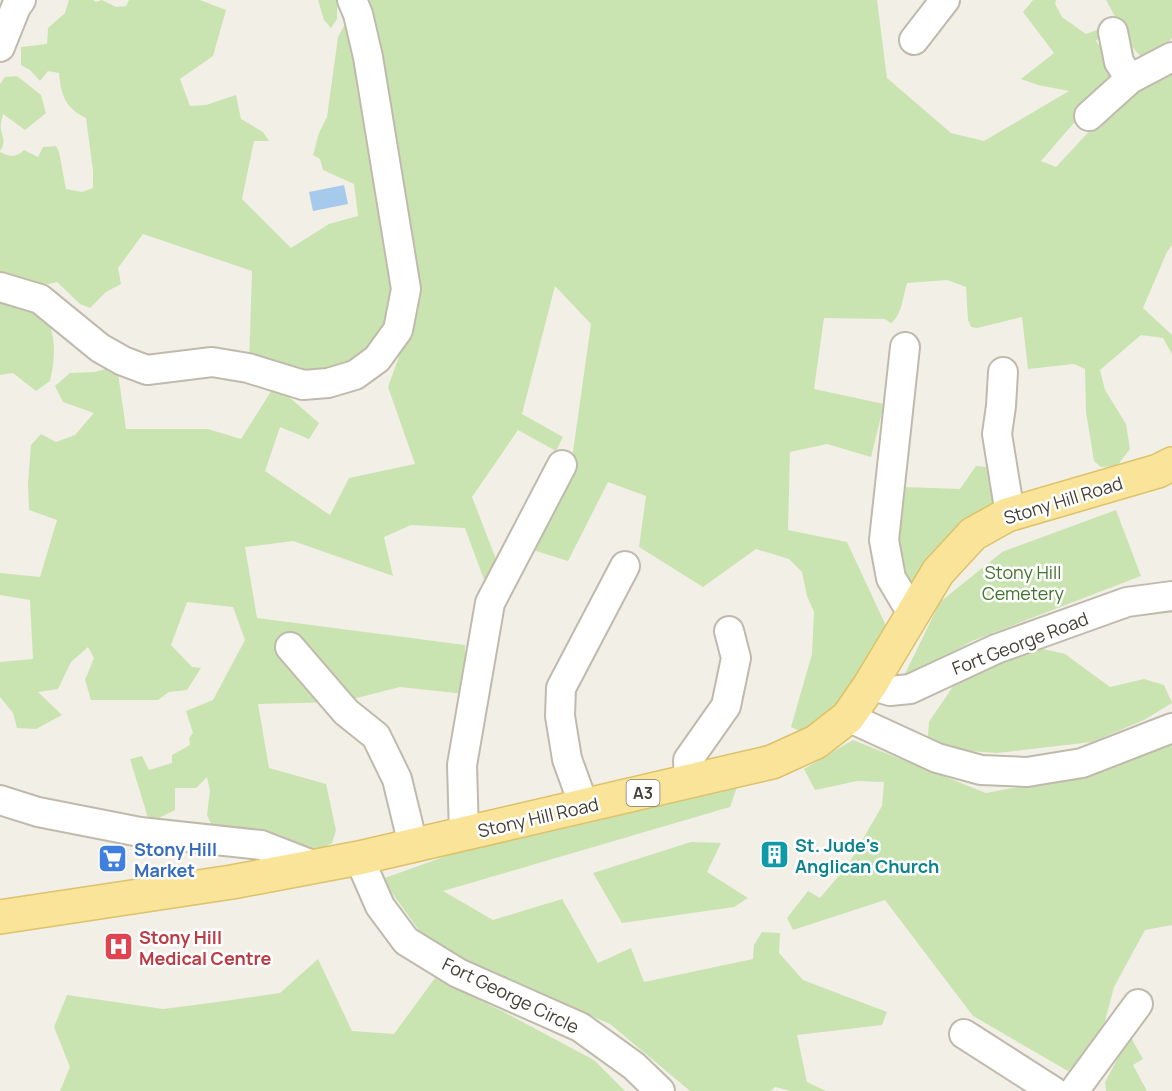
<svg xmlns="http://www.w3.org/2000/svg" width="1172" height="1091" font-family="Manrope,sans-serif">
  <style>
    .green { fill: #cae4b1 }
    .water { fill: #a5caec }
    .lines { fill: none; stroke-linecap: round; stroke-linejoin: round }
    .minor-casing { stroke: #c0baac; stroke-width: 32 }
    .major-casing { stroke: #ddc269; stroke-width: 36 }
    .minor { stroke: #fff; stroke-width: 28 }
    .major { stroke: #f9e499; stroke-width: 33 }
    .labels { text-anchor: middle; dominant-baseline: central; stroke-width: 5; stroke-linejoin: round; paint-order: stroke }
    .shield { fill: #fff; stroke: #7d7972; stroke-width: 1.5 }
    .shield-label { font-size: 16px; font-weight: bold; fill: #454036 }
    .street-label { font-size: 18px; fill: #454036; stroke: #fff }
    .park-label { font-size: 18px; fill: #42732c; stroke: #fff }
    .culture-label { font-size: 18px; font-weight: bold; fill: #0d838f; stroke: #fff; text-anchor: start }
    .shop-label { font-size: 18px; font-weight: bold; fill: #366cbe; stroke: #fff; text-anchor: start }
    .health-label { font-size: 18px; font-weight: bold; fill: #be3a42; stroke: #fff; text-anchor: start }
  </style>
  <rect width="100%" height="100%" fill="#f2efe6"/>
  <!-- green -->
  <g class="green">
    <path d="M69,0H93L96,2L102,0L116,7L126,6L129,0H200L226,10L213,56L180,79L190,106L206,105L236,95L241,119L263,132L269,141H254L242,199L291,248L329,224L358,216L354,184L323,170L320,159L313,155L319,133L327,117L338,37L352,11L401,286L372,355L305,378L249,364L252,271L143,234L118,268L121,284L106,292L90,308L80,304L57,282L26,290L0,283V152C9,157 16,158 24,150L38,157L43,147L56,146L59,152L66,189L82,192L93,188V171L86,118C65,108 61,95 59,73L48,71L40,81L30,70L21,65V47L47,44L48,28L65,13Z"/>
    <path d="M318,0H337V19L331,28L324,20Z"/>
    <path d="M370,0H877L887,78L951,133L984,141L1069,91L1038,85L1021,79L1054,53L1023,12L1033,0H1056L1055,4L1062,17L1086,34L1110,25L1096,41L1119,71L1041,161L1056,167L1111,108L1172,65V245L1167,252L1143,308L1172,335V354L1163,338L1141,335L1100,370L1105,390L1126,424L1130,449L1117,466L1101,467L1094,461L1086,412L1085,369L1074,364L1028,369L1022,317L977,328L971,327L968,320L966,287L947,280L907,283C903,296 902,315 891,323L885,319L824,318L814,389L884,404L871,457L827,444L790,452L788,530L847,542L887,628L840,710L810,736L791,727L812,654L814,612L807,596L802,572L789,559L756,549L703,587L639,547L646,496L608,482L568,561L533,550L568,487L591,324L555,286L522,414L563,437L556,451L518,430L472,497L496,559L486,585L465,528L411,525L384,537L393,576L293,541L245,547L257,618L465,645V694L400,687L341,702L258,704L269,768L326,784L336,830L332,843L319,850L263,840L216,834L207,815L210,791L207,777L196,788H175V810L155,820L148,818L130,759L142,756L149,770L172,763V755L190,745L189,738L193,733L186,711L213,700L245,640L233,607L187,602L171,645L192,667L201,668L187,690L169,692L158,700H91L85,680L94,658L88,647L71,662L58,689L38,692L62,715L36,729L17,728L13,713L0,697V662L33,659L30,600L0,595V573L40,577L57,520L29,510L28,483L31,445L41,434L56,442L75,435L94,413L63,402L55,386L70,373L95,372L109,368L118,373L126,429H208L241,439L275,385L319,423L309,439L280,427L265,471L330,515L349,478L415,464L388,387L406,337L368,10Z"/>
    <path d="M1106,0H1172V38L1159,52L1141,57L1130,44Z"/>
    <path d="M17,76L41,95L46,113L25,130L3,114C2,119 0,125 1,130C3,139 6,143 0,151V84L5,77Z"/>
    <path d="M0,295C10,298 28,300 36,306C58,325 56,356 50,381L36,391L13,373L0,375Z"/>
    <path d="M976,466L998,468L994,506L912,590C887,568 898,517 902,487L960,489Z"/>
    <path d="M1116,510L1141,576L972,641L901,682L940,602L1002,552Z"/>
    <path d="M1030,646L1065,654L1110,687L1144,679L1164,685L1172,703L1144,720L1092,742L997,753L927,748L929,722L960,676Z"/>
    <path d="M853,740L986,793L1091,773L1172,744V925L1145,930L1114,987L1101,1036L1068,1071L973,1016L885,900L793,930L787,918L808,891L820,898L848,865L882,806L884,782L857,781L815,790L804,769Z"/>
    <path d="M738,784L730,807L443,891L493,920L562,899L598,963L631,948L644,982L753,959L754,945L762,932L780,933L779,953L803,980L887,1012L882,1025L797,1035L807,1082L826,1091H791L775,1087L771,1091H690L610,1024L431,947L382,879L522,829Z"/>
    <path d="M691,842L721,843L707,872L748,898L734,907L622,923L593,873Z"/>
    <path d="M318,959L352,1031L394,1034L435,978L502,1011L594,1060L625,1091H60L70,1067L54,1027L67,995L163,1009L210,1003L280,993Z"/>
    <path d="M1130,1036L1143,1059L1133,1065L1147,1091H1106L1105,1082Z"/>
  </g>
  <!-- water -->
  <path class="water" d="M344,185L348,204L313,211L309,192Z"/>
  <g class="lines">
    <defs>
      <g id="minor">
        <path d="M1113,32L1119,62L1130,79"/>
        <path d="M914,40L945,0"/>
        <path d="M0,47L16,7L21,0"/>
        <path d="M1089,116L1130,79L1172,57"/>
        <path d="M0,287L40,299L100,348L123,361L147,370L212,362L248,368L303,385L328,383L355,375L377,359L398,330L406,289L368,57L358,14L352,0"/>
        <path d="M905,347L884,540L891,578L913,615"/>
        <path d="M1003,372L1001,406L997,434L1010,514"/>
        <path d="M290,647L346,712L376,736L397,779L413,845"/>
        <path d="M870,685L890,691L910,689L996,649L1127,602L1172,596"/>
        <path d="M848,717L937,758L981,770L1027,772L1082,763L1172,728"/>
        <path d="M689,782L688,760L726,706L736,658L729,631"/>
        <path d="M0,800L38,812L140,832L261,845L315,866"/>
        <path d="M584,806L567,759L560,716L561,688L625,566"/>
        <path d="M464,834L462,765L490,603L562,465"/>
        <path d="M359,858L380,906L406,941L458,973L580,1027L634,1066L660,1091"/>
        <path d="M964,1034L1053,1091"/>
        <path d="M1074,1091L1138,1004"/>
      </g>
      <path id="major" d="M0,917L232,882L359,858L772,762L816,742L848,717L870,685L938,572L973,534L1007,515L1158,471L1172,464"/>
    </defs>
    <!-- minor casing -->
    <use href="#minor" class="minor-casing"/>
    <!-- major casing -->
    <use href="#major" class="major-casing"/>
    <!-- minor -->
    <use href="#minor" class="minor"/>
    <!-- major -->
    <use href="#major" class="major"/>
  </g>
  <!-- icons -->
  <defs>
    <symbol id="building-square" viewBox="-11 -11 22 22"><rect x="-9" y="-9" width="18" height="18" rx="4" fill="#0f9aa8" stroke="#fff"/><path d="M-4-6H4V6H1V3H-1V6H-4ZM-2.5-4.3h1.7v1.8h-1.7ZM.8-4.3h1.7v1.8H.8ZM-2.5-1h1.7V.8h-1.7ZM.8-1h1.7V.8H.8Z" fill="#fff"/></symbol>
    <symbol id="supermarket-square" viewBox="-11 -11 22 22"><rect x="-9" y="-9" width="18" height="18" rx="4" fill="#3f7fe0" stroke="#fff"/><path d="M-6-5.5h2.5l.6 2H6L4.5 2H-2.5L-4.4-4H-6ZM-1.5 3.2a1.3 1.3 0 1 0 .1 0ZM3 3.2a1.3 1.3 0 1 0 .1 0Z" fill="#fff"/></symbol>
    <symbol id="hospital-square" viewBox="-11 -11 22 22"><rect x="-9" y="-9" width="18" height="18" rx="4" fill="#e0444e" stroke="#fff"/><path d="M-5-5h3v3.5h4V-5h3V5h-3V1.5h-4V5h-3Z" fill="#fff"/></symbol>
  </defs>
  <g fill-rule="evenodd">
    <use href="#building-square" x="758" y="838" width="33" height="33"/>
    <use href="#supermarket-square" x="96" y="842" width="33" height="33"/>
    <use href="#hospital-square" x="102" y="930" width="33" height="33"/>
  </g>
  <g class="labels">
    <!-- shield labels -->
    <rect class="shield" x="626.5" y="780" width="33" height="26" rx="4.5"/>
    <g class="shield-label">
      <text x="643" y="793">A3</text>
    </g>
    <!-- street labels -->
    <g class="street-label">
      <text transform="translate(1063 500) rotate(-17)">Stony Hill Road</text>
      <text transform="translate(1020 643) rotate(-21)">Fort George Road</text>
      <text transform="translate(538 817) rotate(-13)">Stony Hill Road</text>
      <text transform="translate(511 995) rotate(26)">Fort George Circle</text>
    </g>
    <!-- park labels -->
    <g class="park-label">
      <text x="1023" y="572">Stony Hill<tspan x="1023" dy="21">Cemetery</tspan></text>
    </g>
    <!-- culture labels -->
    <g class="culture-label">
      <text x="795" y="845">St. Jude's<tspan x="795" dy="21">Anglican Church</tspan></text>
    </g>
    <!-- shop labels -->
    <g class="shop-label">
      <text x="134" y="849">Stony Hill<tspan x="134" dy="21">Market</tspan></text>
    </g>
    <!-- health labels -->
    <g class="health-label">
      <text x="139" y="937">Stony Hill<tspan x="139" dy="21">Medical Centre</tspan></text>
    </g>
  </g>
</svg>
